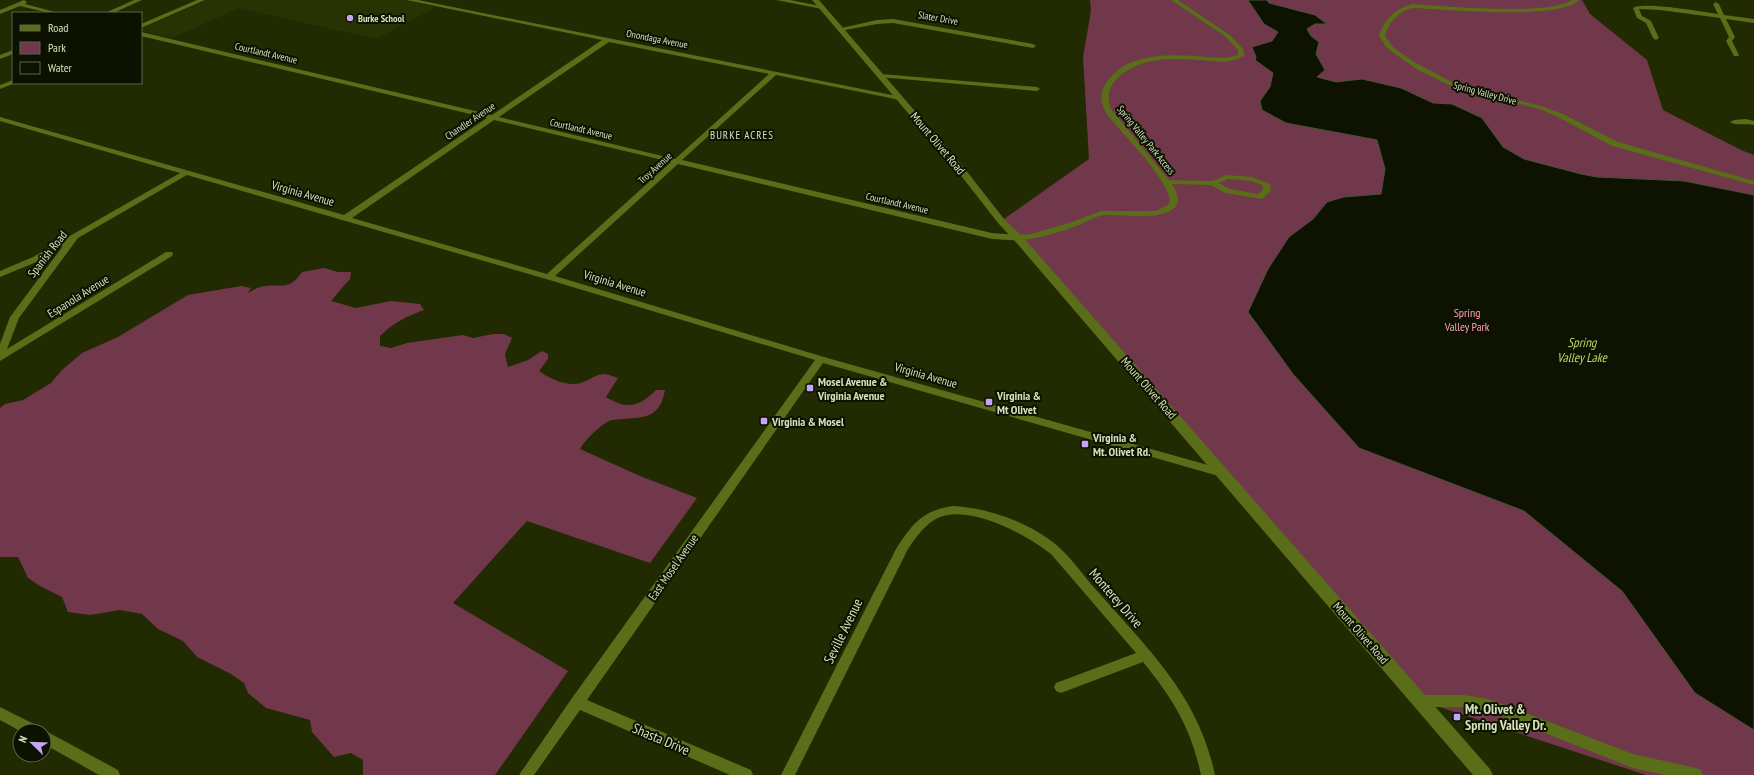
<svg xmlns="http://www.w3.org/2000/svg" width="1754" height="775" font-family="'PT Sans Narrow',sans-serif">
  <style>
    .built { fill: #283304 }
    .green { fill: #70384a }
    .water { fill: #0d1300; stroke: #495138 }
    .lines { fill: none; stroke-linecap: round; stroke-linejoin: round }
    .minor { fill: #5a6d19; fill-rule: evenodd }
    .tertiary { fill: #5a6d19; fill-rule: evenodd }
    .poi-dot { fill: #c3a7f2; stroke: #0c1100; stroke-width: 1.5 }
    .labels { text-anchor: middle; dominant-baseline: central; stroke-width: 4; stroke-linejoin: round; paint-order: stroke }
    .far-poi-label { font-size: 10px; font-weight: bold; fill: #d4e1b9; stroke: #0c1100; text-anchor: start }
    .far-street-label { font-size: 10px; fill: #d4e1b9; stroke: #0c1100 }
    .far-neighbourhood-label { font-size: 11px; letter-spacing: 1px; fill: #d4e1b9; stroke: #0c1100 }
    .street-label { font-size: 12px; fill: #d4e1b9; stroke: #0c1100 }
    .park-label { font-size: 12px; fill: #ff9eba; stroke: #0c1100 }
    .poi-label { font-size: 12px; font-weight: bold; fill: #d4e1b9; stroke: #0c1100; text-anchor: start }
    .water-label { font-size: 13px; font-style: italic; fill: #bbd963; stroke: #0c1100 }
    .near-street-label { font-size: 14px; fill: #d4e1b9; stroke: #0c1100 }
    .near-poi-label { font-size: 14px; font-weight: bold; fill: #d4e1b9; stroke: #0c1100; text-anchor: start }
  </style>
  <rect width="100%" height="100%" fill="#212a00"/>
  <!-- built -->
  <path class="built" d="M207,0H403L436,7L376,39L239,8L172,38L141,31V29Z"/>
  <!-- green -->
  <g class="green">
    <path d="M1090,0H1582L1590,14L1647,60L1663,110L1741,150L1754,155V775H1646L1421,701L1001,221L1089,159L1083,57L1091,11Z"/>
    <path d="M324,268L338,272H351L350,279L341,289L331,301L356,308L391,301L420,304L424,310C406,317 394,322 380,336V346L391,348L407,343L463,335L473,338L493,334H504L512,338L505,354L508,367L528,360L542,351L548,354V359L539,371C550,379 569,388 583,382C600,375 598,370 618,378L606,397C627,410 639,407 656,390H665C659,424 637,416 612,420C603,422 584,441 580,449L640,476L697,498L650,563L527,521L453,603L568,671L495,775H363V760L351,753L334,757L312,732L310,720L266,708L248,693L244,683L231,674L197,657L183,641L158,629L142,614L120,610L90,615L68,612L62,597L40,586L28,578L18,557H0V408L5,404L23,400L51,383L62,370L82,353L118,337L188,295L241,286L251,288L248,293C252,291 256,288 260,287C279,282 288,293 302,272Z"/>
  </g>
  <!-- water -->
  <path class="water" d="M1248,0H1267L1269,3L1315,15L1327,24H1315L1307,29L1311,36L1319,42L1316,54L1325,70L1317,77L1336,82L1362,79L1401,88L1433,103L1452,104L1482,118L1503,147L1524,159L1581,174L1597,177L1684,181L1754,195V730L1695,693L1622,591L1524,511L1359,448L1293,374L1248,312L1268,269L1289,237L1313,219L1327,202L1344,197L1381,194L1385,169L1377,140L1286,123L1262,110L1260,101L1270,87L1273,73L1255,60L1256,57L1252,47L1272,41L1278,32L1264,24Z"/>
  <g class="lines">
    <!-- minor -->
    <g class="minor">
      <path d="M24,0L27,2L25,4L59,13H49L20,6L0,14V10Z"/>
      <path d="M134,0H142L113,13H105Z"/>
      <path d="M197,0H205L141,28V24Z"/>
      <path d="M406,0H418L902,97V99L900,100L776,75L682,160L992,233L1018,235L1031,234L1072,222L1101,211H1156L1169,204C1176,187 1121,132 1109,117C1101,106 1098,95 1106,83C1125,54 1165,54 1195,56C1210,57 1224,60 1238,55V50L1226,37L1171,0H1178L1230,35L1244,50V56L1234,60L1225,62C1188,60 1144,51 1116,80C1108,88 1107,98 1111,109L1169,180L1212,181L1227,175L1252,177L1270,184L1271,191L1262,199L1225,193L1211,185L1172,184C1177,192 1182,202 1173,209C1157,221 1124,214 1104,215C1096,216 1087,222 1079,225C1061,232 1039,239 1019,240C1011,241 1001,239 992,239L678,164L555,276L824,357L1222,469L1226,470L1227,473L1226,476L1222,477L823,363L587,700L751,770L753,775H730L580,710L534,775H519L572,698L815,360L546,279L187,175L78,238L19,318L7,349L166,252H172L173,254L172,256L0,361V344L10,317L63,246L39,261L0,277V271L33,257L180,173L0,121V117L344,215L487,118L141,36V32L492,115L602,40ZM609,42L769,74L675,159L499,117ZM494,120L671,162L547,274L352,218ZM1228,179L1251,181L1262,185L1263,190L1258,194L1230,189L1219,183Z"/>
      <path d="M776,0H790L825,7L822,9Z"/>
      <path d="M1572,0H1579C1558,21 1444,9 1412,8C1398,12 1389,22 1385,36L1393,47L1414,62L1452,82L1482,91L1544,107L1563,114L1618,142L1754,181V185L1612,146L1558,117L1540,109L1478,94L1447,84L1418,70L1395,54L1386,47L1379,36C1384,19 1395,9 1412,4C1443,6 1550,16 1572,0Z"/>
      <path d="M1716,2L1719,4L1724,15L1754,19V23L1726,19L1735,37L1732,41L1739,55L1738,56H1734L1726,41L1729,37L1720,18L1660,10L1639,9L1642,16L1651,21L1659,38L1656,40L1653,38L1646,23L1637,18L1633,8C1642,1 1704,12 1718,14L1713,4Z"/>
      <path d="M893,19L1033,44L1036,46L1033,48L893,23L877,24L840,31L837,29L877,20Z"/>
      <path d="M13,50V54L0,59V55Z"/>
      <path d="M881,74L1037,87L1040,89L1037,91L879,77V75Z"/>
      <path d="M13,80V83H15L0,89V85Z"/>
      <path d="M1746,119L1754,121V125C1747,123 1736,126 1730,122L1734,120Z"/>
      <path d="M953,506C987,508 1022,520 1050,540C1069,553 1083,576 1099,593C1150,651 1199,697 1215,775H1201C1191,728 1173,699 1143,662L1061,693L1056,691L1054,687L1056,683L1136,653L1051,554C1027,535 972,505 940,517C926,523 916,537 908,549L795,775H781L896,549C912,524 923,510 953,506Z"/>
      <path d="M1421,695H1464L1489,699L1633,754L1696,768L1701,770L1703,775H1665L1633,768L1489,711L1464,707H1421L1416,705L1414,701L1416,697Z"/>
      <path d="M0,707L38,726L40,731H20L0,720Z"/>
      <path d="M44,730L118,770L120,775H99L44,744V731H43Z"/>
    </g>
    <!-- tertiary -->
    <path class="tertiary" d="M812,0H819L965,169L1004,219L1022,236L1490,769L1493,775H1473L1014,240L998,223L959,173Z"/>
  </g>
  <!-- markers -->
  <g class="poi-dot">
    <circle cx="350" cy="18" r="4"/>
    <rect x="806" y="384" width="8" height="8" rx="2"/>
    <rect x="985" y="398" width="8" height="8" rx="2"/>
    <rect x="760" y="417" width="8" height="8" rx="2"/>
    <rect x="1081" y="440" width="8" height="8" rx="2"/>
    <rect x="1453" y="713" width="8" height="8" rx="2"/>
  </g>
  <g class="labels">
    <!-- far-poi labels -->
    <g class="far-poi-label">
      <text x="358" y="18">Burke School</text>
    </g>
    <!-- far-street labels -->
    <g class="far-street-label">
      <text transform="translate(938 18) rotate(10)">Slater Drive</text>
      <text transform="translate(657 39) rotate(11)">Onondaga Avenue</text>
      <text transform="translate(266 53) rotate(13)">Courtlandt Avenue</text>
      <text transform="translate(1485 93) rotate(15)">Spring Valley Drive</text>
      <text transform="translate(470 121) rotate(-34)">Chandler Avenue</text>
      <text transform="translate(581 129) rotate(13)">Courtlandt Avenue</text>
      <text transform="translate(1146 140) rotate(51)">Spring Valley Park Access</text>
      <text transform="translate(655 168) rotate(-42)">Troy Avenue</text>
      <text transform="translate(897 203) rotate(13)">Courtlandt Avenue</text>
    </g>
    <!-- far-neighbourhood labels -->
    <g class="far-neighbourhood-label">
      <text x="742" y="135">BURKE ACRES</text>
    </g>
    <!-- street labels -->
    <g class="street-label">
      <text transform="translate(938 143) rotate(50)">Mount Olivet Road</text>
      <text transform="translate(303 193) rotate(16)">Virginia Avenue</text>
      <text transform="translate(47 254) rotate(-52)">Spanish Road</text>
      <text transform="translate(615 283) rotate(17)">Virginia Avenue</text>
      <text transform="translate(78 296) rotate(-32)">Espanola Avenue</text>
      <text transform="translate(926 375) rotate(16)">Virginia Avenue</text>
      <text transform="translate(1149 388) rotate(49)">Mount Olivet Road</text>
      <text transform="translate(673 567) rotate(-55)">East Mosel Avenue</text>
      <text transform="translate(1361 633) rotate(49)">Mount Olivet Road</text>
    </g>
    <!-- park labels -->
    <g class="park-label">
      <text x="1467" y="312">Spring<tspan x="1467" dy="14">Valley Park</tspan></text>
    </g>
    <!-- poi labels -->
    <g class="poi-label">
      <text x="818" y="381">Mosel Avenue &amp;<tspan x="818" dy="14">Virginia Avenue</tspan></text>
      <text x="997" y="395">Virginia &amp;<tspan x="997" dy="14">Mt Olivet</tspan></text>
      <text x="772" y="421">Virginia &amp; Mosel</text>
      <text x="1093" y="437">Virginia &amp;<tspan x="1093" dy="14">Mt. Olivet Rd.</tspan></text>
    </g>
    <!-- water labels -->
    <g class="water-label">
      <text x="1582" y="342">Spring<tspan x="1582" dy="15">Valley Lake</tspan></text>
    </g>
    <!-- near-street labels -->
    <g class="near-street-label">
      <text transform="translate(1116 598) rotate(49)">Monterey Drive</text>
      <text transform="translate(843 631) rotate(-64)">Seville Avenue</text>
      <text transform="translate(661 739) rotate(23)">Shasta Drive</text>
    </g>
    <!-- near-poi labels -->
    <g class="near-poi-label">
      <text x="1465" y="709">Mt. Olivet &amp;<tspan x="1465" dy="16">Spring Valley Dr.</tspan></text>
    </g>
  </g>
  <!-- legend -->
  <rect x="12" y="12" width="130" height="72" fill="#0c1100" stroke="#5c644a"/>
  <rect x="20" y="25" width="20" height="6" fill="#5a6d19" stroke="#5c644a"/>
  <text x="48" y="32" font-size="12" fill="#d4e1b9">Road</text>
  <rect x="20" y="42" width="20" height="12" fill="#70384a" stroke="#5c644a"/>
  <text x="48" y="52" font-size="12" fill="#d4e1b9">Park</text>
  <rect x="20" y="62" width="20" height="12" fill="#0d1300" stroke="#5c644a"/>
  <text x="48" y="72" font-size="12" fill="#d4e1b9">Water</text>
  <!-- north arrow -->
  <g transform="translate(32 743) rotate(293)"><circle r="19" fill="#0c1100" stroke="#5c644a"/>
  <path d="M0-3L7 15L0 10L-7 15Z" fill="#c3a7f2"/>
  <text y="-6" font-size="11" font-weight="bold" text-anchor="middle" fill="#d4e1b9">N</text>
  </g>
</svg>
